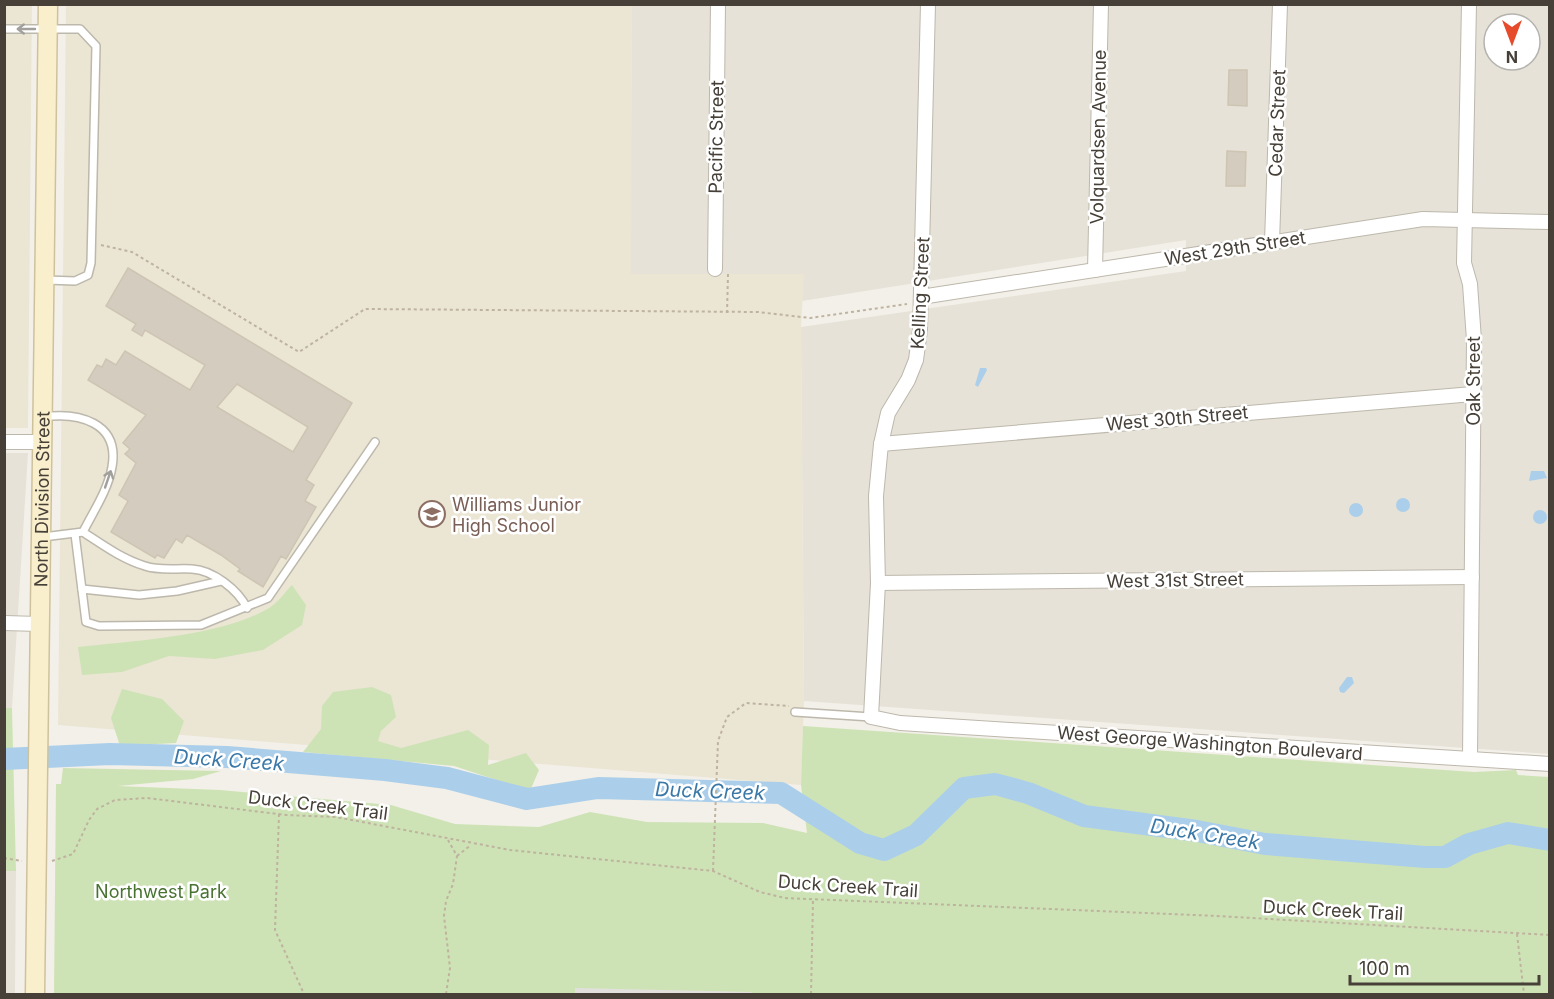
<svg xmlns="http://www.w3.org/2000/svg" width="1554" height="999" font-family="Inter,sans-serif">
  <style>
    .residential { fill: #e6e2d7; fill-rule: evenodd }
    .education { fill: #ebe5d4 }
    .green { fill: #cee3b5 }
    .parking { fill: #e2e0dd }
    .water { fill: #abcfea }
    .lines { fill: none; stroke-linecap: round; stroke-linejoin: round }
    .river { stroke: #abcfea; stroke-width: 22 }
    .building { fill: #d3ccbf; stroke: #cec4b3; stroke-width: 1.5; fill-rule: evenodd }
    .service-casing { stroke: #bdb8ac; stroke-width: 10 }
    .minor-casing { stroke: #bdb8ac; stroke-width: 16 }
    .secondary-casing { stroke: #cec29c; stroke-width: 21 }
    .path { stroke: #beb39f; stroke-width: 2; stroke-dasharray: 3 3; stroke-linecap: butt }
    .service { stroke: #fff; stroke-width: 7 }
    .minor { stroke: #fff; stroke-width: 14 }
    .secondary { stroke: #faefcc; stroke-width: 18 }
    .oneway { stroke: #a2a09c }
    .labels { text-anchor: middle; dominant-baseline: central; stroke-width: 5; stroke-linejoin: round; paint-order: stroke }
    .street-label { font-size: 18px; fill: #464038; stroke: #fff }
    .education-label { font-size: 18px; fill: #785e54; stroke: #fff; text-anchor: start }
    .park-label { font-size: 18px; fill: #487230; stroke: #fff }
    .water-label { font-size: 20px; font-style: italic; fill: #3a78a8; stroke: #fff }
  </style>
  <rect width="100%" height="100%" fill="#f3f0e9"/>
  <!-- residential -->
  <g class="residential">
    <path d="M632,5H1549V754L804,701L801,327L1186,271V240L802,301L803,274L630,275ZM1494,24H1530V60H1494Z"/>
    <path d="M4,453H28L12,708H5Z"/>
    <path d="M5,871H16L15,994H5Z"/>
  </g>
  <!-- education -->
  <g class="education">
    <path d="M5,5H32L28,428H5Z"/>
    <path d="M66,5H632L631,274H804L801,327L804,701L801,785L58,725Z"/>
  </g>
  <!-- green -->
  <g class="green">
    <path d="M292,585L306,605L302,625L263,650L215,659L169,656L122,672L82,675L78,647C133,641 223,636 269,608C278,603 285,592 292,585Z"/>
    <path d="M372,687L391,695L396,717L381,731L378,741L401,748L468,730L489,745L488,765L526,753L539,770L530,791L454,766L303,752L321,729L322,706L333,692Z"/>
    <path d="M122,689L162,699L184,721L176,743L120,746L111,718Z"/>
    <path d="M5,708H12L16,871H5Z"/>
    <path d="M803,726L1474,772L1516,770L1518,775L1549,777V994H54L56,784H61L63,768L221,771L193,779L118,786L220,790L391,805L455,824L539,827L590,812L647,822L763,823L807,833L801,785Z"/>
  </g>
  <!-- parking -->
  <path class="parking" d="M575,988L752,992V994H575Z"/>
  <!-- water -->
  <g class="water">
    <path d="M980,368H986L987,370L978,387L975,385Z"/>
    <path d="M1531,471H1544L1547,478L1529,481Z"/>
    <circle cx="1403" cy="505" r="7"/>
    <circle cx="1356" cy="510" r="7"/>
    <circle cx="1540" cy="517" r="7"/>
    <path d="M1347,677H1352L1354,683L1344,693L1340,692L1339,688Z"/>
  </g>
  <g class="lines">
    <!-- river -->
    <path class="river" d="M4,759L110,754L227,757L385,770L447,778L527,799L598,788L781,793L860,843L884,850L916,835L964,788L995,784L1028,793L1084,816L1197,831L1265,844L1425,857H1445L1469,844L1508,833L1550,840"/>
  </g>
  <!-- building -->
  <g class="building">
    <path d="M1229,70H1247V106L1228,105Z"/>
    <path d="M1227,151L1246,152L1245,186H1226Z"/>
    <path d="M128,268L352,403L306,480L314,485L305,501L316,507L286,559L281,556L263,587L238,571L240,569L221,555L187,535L182,543L176,539L164,558L157,555L155,558L111,532L128,501L119,495L136,463L125,454L130,449L123,443L146,415L88,380L97,365L102,367L106,359L116,365L125,351L190,390L205,365L145,330L142,336L132,330L136,324L106,306ZM237,384L308,427L293,452L217,407Z"/>
  </g>
  <g class="lines">
    <defs>
      <g id="service">
        <path d="M4,29H80L96,46L91,263L88,275L75,281L46,280"/>
        <path d="M43,417C78,412 120,422 112,467C108,490 93,512 83,532"/>
        <path d="M75,534L86,622L99,626L201,625L268,598L375,442"/>
        <path d="M43,537L83,532C103,545 122,559 145,566C159,571 177,568 192,569C213,570 238,590 247,608"/>
        <path d="M82,589L139,595L177,591L221,581"/>
        <path d="M795,712L871,717"/>
      </g>
      <g id="minor">
        <path d="M928,4L920,330L916,360L908,380L888,413L881,444L876,496L878,583L871,717L900,723L1550,764"/>
        <path d="M1469,4L1464,263L1470,284L1474,340L1470,758"/>
        <path d="M1272,242L1280,4"/>
        <path d="M715,269L718,4"/>
        <path d="M1095,270L1101,4"/>
        <path d="M921,297L1423,219L1550,222"/>
        <path d="M4,442H42"/>
        <path d="M881,444L1473,394"/>
        <path d="M878,583L1472,577"/>
        <path d="M4,623L39,624"/>
      </g>
      <g id="secondary">
        <path id="s1" d="M35,994L48,4"/>
      </g>
    </defs>
    <!-- service casing -->
    <use href="#service" class="service-casing"/>
    <!-- minor casing -->
    <use href="#minor" class="minor-casing"/>
    <!-- secondary casing -->
    <use href="#secondary" class="secondary-casing"/>
    <!-- path -->
    <g class="path">
      <path d="M101,245L132,252L299,352L365,309L758,312L810,318L907,304"/>
      <path d="M727,313L728,274"/>
      <path d="M279,814L275,930L304,994"/>
      <path d="M457,856L471,845"/>
      <path d="M4,858L22,861"/>
      <path d="M52,861L73,854L89,820L97,809L115,800L147,798L286,815L336,817L510,850L713,871L760,892L785,898L1217,916L1550,935"/>
      <path d="M713,871L718,741L727,717L746,703L789,706"/>
      <path d="M1517,934L1524,994"/>
      <path d="M446,994L450,968L444,916L446,901L453,884L457,856L448,840"/>
      <path d="M811,994L813,900"/>
    </g>
    <!-- service -->
    <use href="#service" class="service"/>
    <!-- minor -->
    <use href="#minor" class="minor"/>
    <!-- secondary -->
    <use href="#secondary" class="secondary"/>
  </g>
  <!-- one-way arrows -->
  <defs><path id="oneway-shaft" d="M-6 0H5M1.5-3L5.5 0L1.5 3" fill="none" stroke-width="1.6" stroke-linecap="round" stroke-linejoin="round" transform="scale(1.5)"/></defs>
  <g class="oneway">
    <use href="#oneway-shaft" transform="translate(26 29) rotate(-180)"/>
    <use href="#oneway-shaft" transform="translate(108 479) rotate(-71)"/>
  </g>
  <!-- icons -->
  <defs>
    <symbol id="school-ring" viewBox="-11 -11 22 22"><circle r="9.5" fill="#fff" stroke="#8d6e63" stroke-width="1.5"/><path d="M0-5L7-2L0 1L-7-2ZM-4 1L0 2.5L4 1V4Q0 6-4 4Z" fill="#8d6e63"/></symbol>
  </defs>
  <g fill-rule="evenodd">
    <use href="#school-ring" x="417" y="499" width="30" height="30"/>
  </g>
  <g class="labels">
    <!-- street labels -->
    <g class="street-label">
      <text transform="translate(1277 123) rotate(-88)">Cedar Street</text>
      <text transform="translate(716 137) rotate(-89)">Pacific Street</text>
      <text transform="translate(1098 137) rotate(-89)">Volquardsen Avenue</text>
      <text transform="translate(1235 248) rotate(-9)">West 29th Street</text>
      <text transform="translate(920 293) rotate(-87)">Kelling Street</text>
      <text transform="translate(1473 381) rotate(-90)">Oak Street</text>
      <text transform="translate(1177 418) rotate(-5)">West 30th Street</text>
      <text stroke="none"><textPath href="#s1" startOffset="495">North Division Street</textPath></text>
      <text transform="translate(1175 580) rotate(-1)">West 31st Street</text>
      <text transform="translate(1210 743) rotate(4)">West George Washington Boulevard</text>
      <text transform="translate(318 805) rotate(7)">Duck Creek Trail</text>
      <text transform="translate(848 886) rotate(4)">Duck Creek Trail</text>
      <text transform="translate(1333 910) rotate(3)">Duck Creek Trail</text>
    </g>
    <!-- education labels -->
    <g class="education-label">
      <text x="452" y="504">Williams Junior<tspan x="452" dy="21">High School</tspan></text>
    </g>
    <!-- park labels -->
    <g class="park-label">
      <text x="161" y="891">Northwest Park</text>
    </g>
    <!-- water labels -->
    <g class="water-label">
      <text transform="translate(229 760) rotate(4)">Duck Creek</text>
      <text transform="translate(710 791) rotate(2)">Duck Creek</text>
      <text transform="translate(1205 834) rotate(9)">Duck Creek</text>
    </g>
  </g>
  <!-- border -->
  <rect width="1554" height="999" fill="none" stroke="#464038" stroke-width="12"/>
  <!-- north arrow -->
  <g transform="translate(1512 42) rotate(180)"><circle r="28" fill="#ffffff" stroke="#b5b3af" stroke-width="1.5"/>
  <path d="M0-4.5L10 22L0 15L-10 22Z" fill="#e64b2c"/>
  <text y="-9" font-size="16" font-weight="bold" text-anchor="middle" fill="#464038">N</text>
  </g>
  <!-- scale -->
  <path d="M1350 975v9h189v-9" fill="none" stroke="#464038" stroke-width="3"/>
  <text x="1359" y="975" font-size="18" fill="#464038" stroke="#ffffff" stroke-width="4.5" paint-order="stroke">100 m</text>
</svg>
